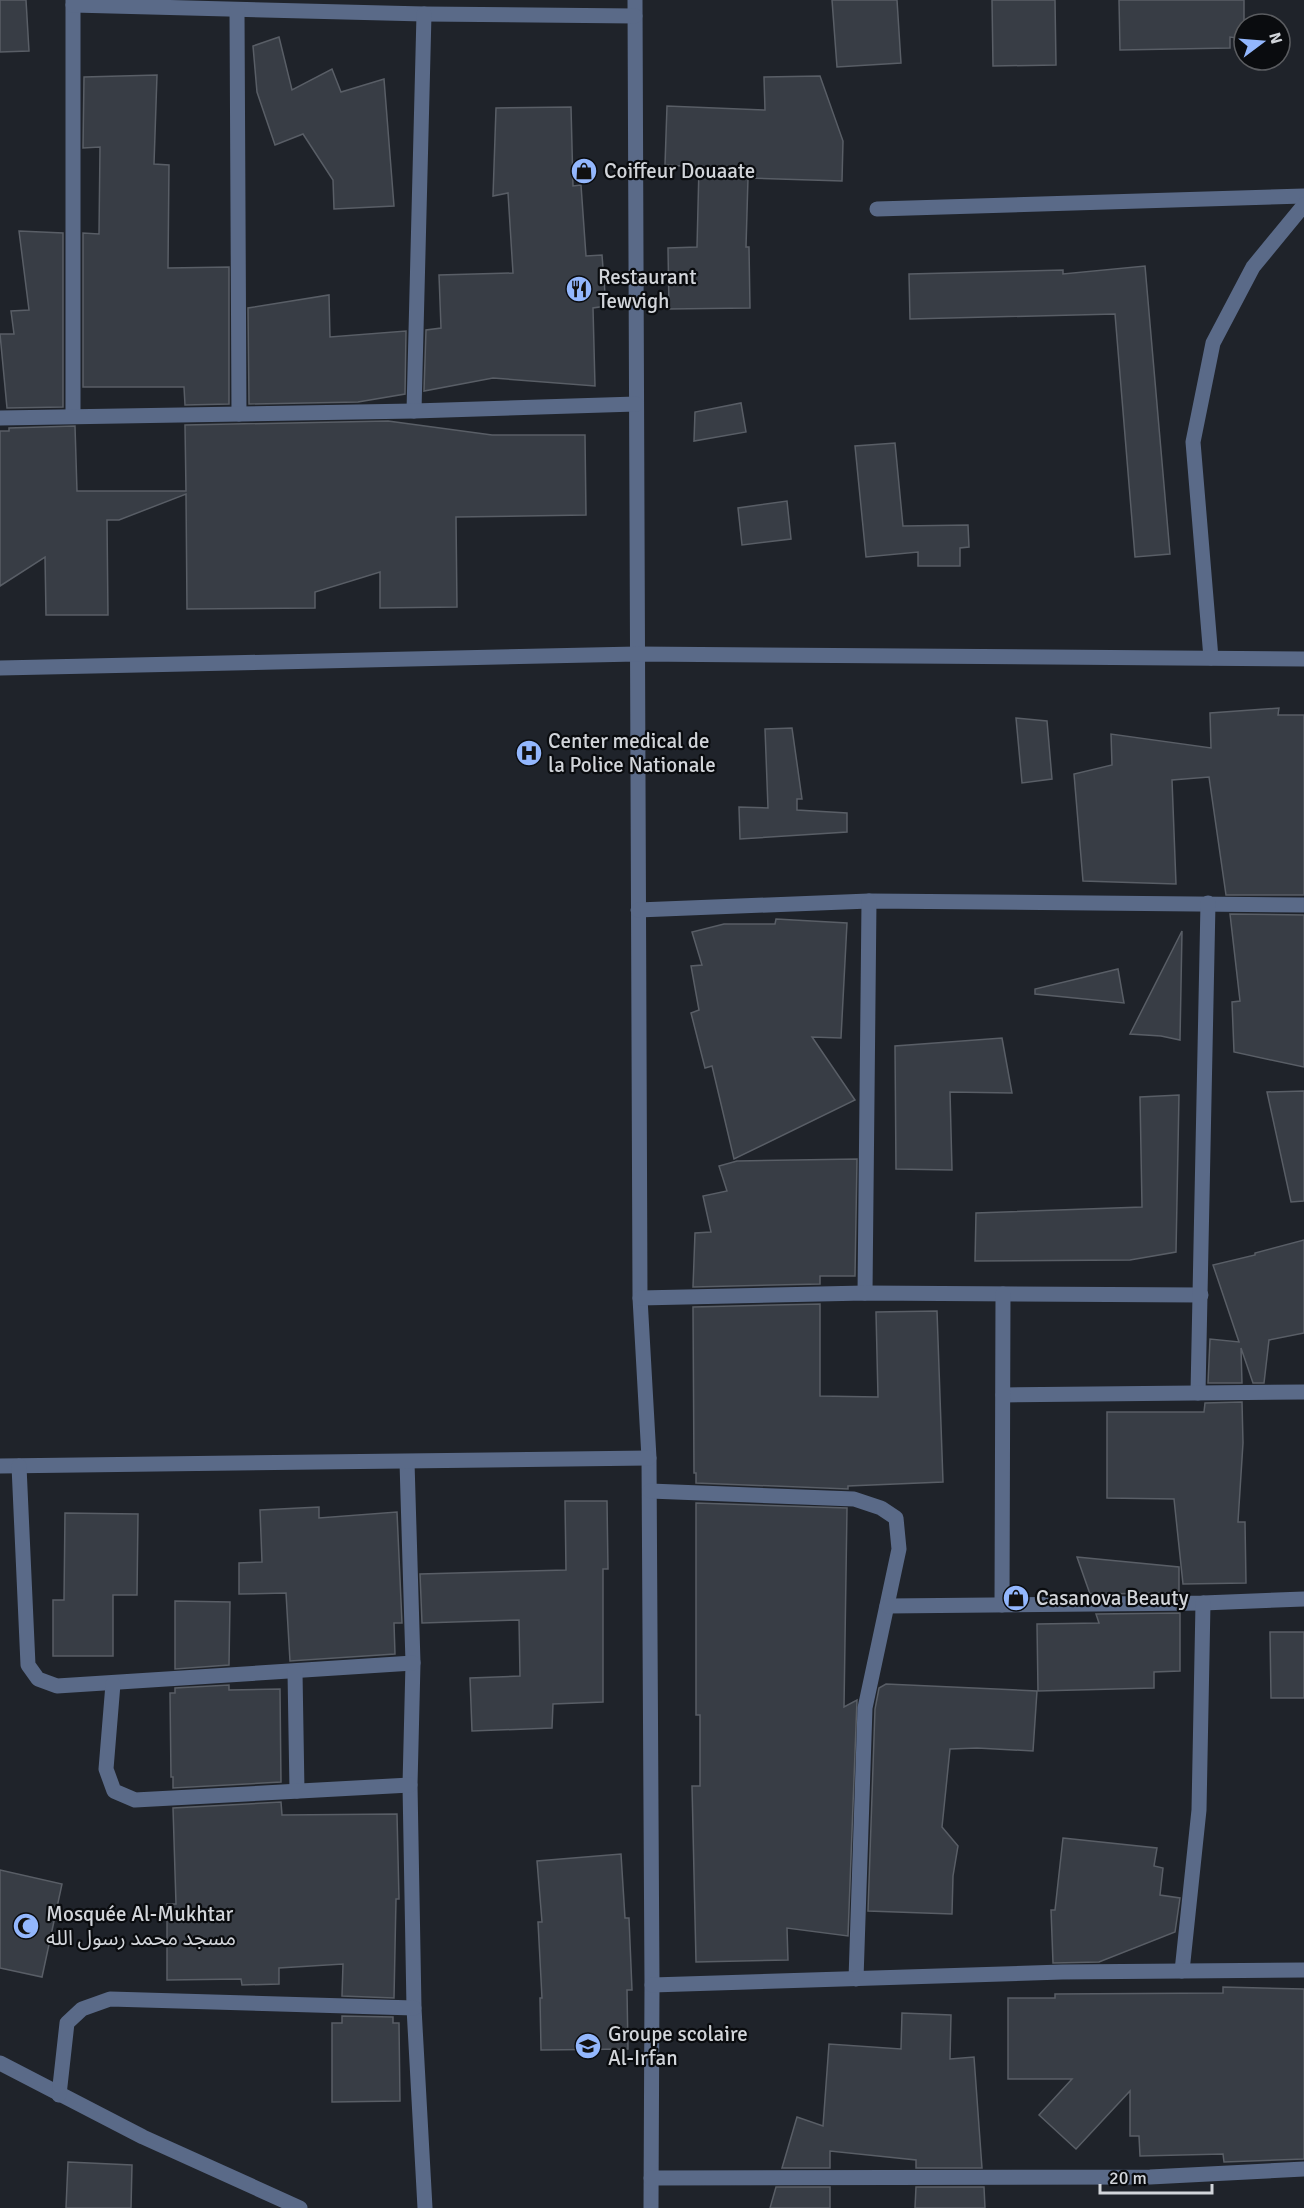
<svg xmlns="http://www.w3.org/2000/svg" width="1304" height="2208" font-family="Signika,'Noto Sans Arabic',sans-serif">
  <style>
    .building { fill: #383d45; stroke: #595e66; stroke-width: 1.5 }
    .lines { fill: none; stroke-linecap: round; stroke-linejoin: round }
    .minor { stroke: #5a6a88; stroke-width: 15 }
    .labels { text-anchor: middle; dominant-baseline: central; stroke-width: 4.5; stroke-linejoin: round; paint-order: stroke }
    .poi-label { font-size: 21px; fill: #d2d5da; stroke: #0a0c0f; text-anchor: start }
  </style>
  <rect width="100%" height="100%" fill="#1f232a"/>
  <!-- building -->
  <g class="building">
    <path d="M0,0H26L29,51L0,52Z"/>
    <path d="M832,0H897L901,63L837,67Z"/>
    <path d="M992,0H1055L1056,65L993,66Z"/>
    <path d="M1119,0H1244V39L1230,37V48L1120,50Z"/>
    <path d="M279,37L292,90L332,69L341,92L384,79L394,206L334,209L333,180L303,134L275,145L257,92L253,46Z"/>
    <path d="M157,75L154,164L169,165L168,268L229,267V404L185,405L184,387H83V233L99,234L100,147L83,148L84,77Z"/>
    <path d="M820,76L843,141L842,181L748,178L746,247H749L750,308L669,309L668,248L697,247L699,167L665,165L667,106L765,110L764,77Z"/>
    <path d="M571,107L573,186L581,185L586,256L602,255L606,306L593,308L595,386L493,378L424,391L426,330L441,328L439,275L513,273L508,193L493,196L496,108Z"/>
    <path d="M19,231L63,233V407L7,408L0,334H14L11,311L29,310Z"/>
    <path d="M1145,266L1170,554L1135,557L1115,314L910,319L909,274L1063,270V274Z"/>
    <path d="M329,295L330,337L406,331L405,394L358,402L249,404L248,308Z"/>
    <path d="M741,403L746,432L694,441L695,412Z"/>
    <path d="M388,421L492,435H585L586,515L456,517L457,607L380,608V572L315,592V608L187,609L186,494L119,520H107L108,615H46L45,557L0,586V431H9V428L75,426L77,491H186L185,425Z"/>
    <path d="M895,443L903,526L968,525L969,547L960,548V566H918V552L866,557L855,446Z"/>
    <path d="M787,501L791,539L742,545L738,508Z"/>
    <path d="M1279,708L1278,715H1304V895H1226L1209,777L1172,780L1176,884L1083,881L1074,774L1112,765L1111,734L1211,748L1210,713Z"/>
    <path d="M1016,718L1047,721L1052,779L1022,783Z"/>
    <path d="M792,728L802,799H797V810L847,813V832L740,839L739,807L768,808L765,729Z"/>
    <path d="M1230,914L1304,915V1067L1234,1052L1232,1002L1240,1001Z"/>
    <path d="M776,919L847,923L841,1038L812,1037L855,1100L734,1159L712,1066L705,1068L691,1013L699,1010L691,966L702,965L692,932L724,924H775Z"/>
    <path d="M1182,931L1180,1040L1161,1036L1130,1034Z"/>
    <path d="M1118,969L1124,1003L1035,994V989Z"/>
    <path d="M1002,1038L1012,1093L950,1092L952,1170L896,1169L895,1046Z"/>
    <path d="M1304,1091V1201L1291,1202L1267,1092Z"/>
    <path d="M1179,1095L1176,1252L1130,1260L975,1261L976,1213L1142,1207L1140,1097Z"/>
    <path d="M857,1159L855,1276H820V1284L693,1287L695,1233L711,1232L703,1196L727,1191L719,1166L737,1161Z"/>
    <path d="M1304,1240V1333L1269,1340L1264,1383H1253L1241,1348L1242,1383H1208L1210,1339L1239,1342L1213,1265L1255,1255V1253Z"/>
    <path d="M820,1304V1396L878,1397L876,1312L937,1311L943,1482L848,1486V1489L696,1483V1473H694L693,1307Z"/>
    <path d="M1242,1402L1243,1443L1238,1522H1245L1246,1583L1183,1584L1174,1499L1107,1498V1412H1204L1205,1403Z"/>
    <path d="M565,1501H607L608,1569H603V1702L553,1704L552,1728L472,1731L470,1678L520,1676L519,1620L422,1623L420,1574L566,1570Z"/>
    <path d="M696,1503L847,1508L844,1707L857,1700L848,1936L787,1928L788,1960L696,1962L692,1786H700V1715H696Z"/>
    <path d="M319,1507V1518L397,1512L402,1623H394L395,1654L290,1661L286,1593L239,1594V1563L262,1562L260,1510Z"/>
    <path d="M65,1513L138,1514L137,1595H113V1656H53V1600H64Z"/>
    <path d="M1077,1557L1179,1567V1593L1090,1594Z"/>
    <path d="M175,1601L230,1602L229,1665L175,1669Z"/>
    <path d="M1180,1613V1671L1154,1672V1688L1038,1691L1037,1624L1099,1623L1096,1614Z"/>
    <path d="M1270,1632H1304V1698H1271Z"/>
    <path d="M886,1684L1037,1691L1033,1751L977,1748L950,1749L942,1827L958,1846L953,1876L952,1914L868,1911L875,1709L879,1688Z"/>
    <path d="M229,1685V1690L280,1689L281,1782L173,1788V1777H171L170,1693H175V1688Z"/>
    <path d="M281,1802L282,1815L397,1814L399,1899H396L394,1998L342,1996L343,1964L279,1968V1984L242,1985L241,1979L167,1980V1904H176L173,1808Z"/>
    <path d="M1063,1838L1157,1848L1154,1866L1163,1868L1160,1895L1180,1898L1175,1932L1099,1962L1053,1963L1051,1910H1055Z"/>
    <path d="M621,1854L625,1918H629L632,1990H627L628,2049L541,2050L540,1998H542L538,1922H542L537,1861Z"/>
    <path d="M0,1870L62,1884L42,1977L0,1968Z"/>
    <path d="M1223,1987L1304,1989V2159L1224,2162L1223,2154L1140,2156L1139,2136H1130V2091L1076,2149L1039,2115L1072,2079H1008V1998H1055V1994L1223,1993Z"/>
    <path d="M902,2013L951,2015L950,2059L974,2057L982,2168H916V2160L830,2151V2168H782L797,2117L823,2126L829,2044L901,2049Z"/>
    <path d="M342,2016L393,2017V2023H399L400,2101L332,2102V2023H342Z"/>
    <path d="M68,2162L132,2165L131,2208H66Z"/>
    <path d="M776,2187H830V2208H770Z"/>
    <path d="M916,2187H984L985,2208H915Z"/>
  </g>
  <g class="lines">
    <!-- minor -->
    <g class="minor">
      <path d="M73,0V416"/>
      <path d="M635,0L640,1298L649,1458L652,1985L651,2208"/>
      <path d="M73,5L424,14L635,16"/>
      <path d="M237,10L239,414"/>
      <path d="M877,209L1304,196"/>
      <path d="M414,411L424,14"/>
      <path d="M0,418L414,411L636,404"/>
      <path d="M1211,658L1193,442L1213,343L1253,267L1304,205"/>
      <path d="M0,668L637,654L1304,659"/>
      <path d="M638,910L869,901L1304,905"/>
      <path d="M865,1293L869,901"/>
      <path d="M640,1298L865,1293L1201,1295"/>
      <path d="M1198,1393L1208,903"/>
      <path d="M1003,1395L1304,1392"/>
      <path d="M407,1462L413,1663L410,1785L414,2008L425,2208"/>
      <path d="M0,1466L649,1458"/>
      <path d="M19,1466L28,1665L38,1679L57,1686L413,1663"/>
      <path d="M650,1491L854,1499L881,1508L896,1518L899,1549L865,1708L856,1979"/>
      <path d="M1002,1605L1003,1294"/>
      <path d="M887,1606L1203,1603L1304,1599"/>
      <path d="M295,1672L297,1791"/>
      <path d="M113,1684L106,1769L114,1791L135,1800L410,1785"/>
      <path d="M1182,1971L1199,1810L1203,1603"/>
      <path d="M652,1985L1062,1972L1304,1970"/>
      <path d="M0,2063L143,2137L300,2208"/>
      <path d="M59,2095L67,2023L82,2009L110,1999L414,2008"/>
      <path d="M651,2178L1150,2177L1304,2169"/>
    </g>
  </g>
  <!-- icons -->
  <defs>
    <symbol id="shop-disc" viewBox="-11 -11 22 22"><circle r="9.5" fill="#93b7fd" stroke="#0a0c0f"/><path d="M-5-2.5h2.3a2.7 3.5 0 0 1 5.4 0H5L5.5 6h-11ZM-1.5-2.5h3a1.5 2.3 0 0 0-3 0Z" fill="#111"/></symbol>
    <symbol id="restaurant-disc" viewBox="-11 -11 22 22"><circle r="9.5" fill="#93b7fd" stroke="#0a0c0f"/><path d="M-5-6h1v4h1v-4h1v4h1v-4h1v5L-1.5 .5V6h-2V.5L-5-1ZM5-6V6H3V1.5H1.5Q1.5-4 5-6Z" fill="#111"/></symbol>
    <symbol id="hospital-disc" viewBox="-11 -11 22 22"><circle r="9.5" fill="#93b7fd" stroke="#0a0c0f"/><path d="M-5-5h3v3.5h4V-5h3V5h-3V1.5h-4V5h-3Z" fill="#111"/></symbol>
    <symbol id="mosque-disc" viewBox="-11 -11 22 22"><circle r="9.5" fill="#93b7fd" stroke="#0a0c0f"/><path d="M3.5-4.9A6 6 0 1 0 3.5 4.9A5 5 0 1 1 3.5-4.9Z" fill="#111"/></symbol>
    <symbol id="school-disc" viewBox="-11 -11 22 22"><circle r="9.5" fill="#93b7fd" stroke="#0a0c0f"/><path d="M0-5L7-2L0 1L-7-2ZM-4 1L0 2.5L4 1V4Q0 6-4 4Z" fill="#111"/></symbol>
  </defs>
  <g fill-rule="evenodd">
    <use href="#shop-disc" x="569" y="156" width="30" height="30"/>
    <use href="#restaurant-disc" x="564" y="274" width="30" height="30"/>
    <use href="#hospital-disc" x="514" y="738" width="30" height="30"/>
    <use href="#shop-disc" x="1001" y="1583" width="30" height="30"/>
    <use href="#mosque-disc" x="11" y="1911" width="30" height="30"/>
    <use href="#school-disc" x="573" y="2031" width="30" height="30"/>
  </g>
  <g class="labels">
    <!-- poi labels -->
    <g class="poi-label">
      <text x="604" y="171">Coiffeur Douaate</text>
      <text x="598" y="277">Restaurant<tspan x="598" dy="24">Tewvigh</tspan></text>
      <text x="548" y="741">Center medical de<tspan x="548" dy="24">la Police Nationale</tspan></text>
      <text x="1036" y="1598">Casanova Beauty</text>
      <text x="46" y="1914">Mosquée Al-Mukhtar<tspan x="46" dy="24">مسجد محمد رسول الله</tspan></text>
      <text x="608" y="2034">Groupe scolaire<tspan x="608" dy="24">Al-Irfan</tspan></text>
    </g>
  </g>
  <!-- north arrow -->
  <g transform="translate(1262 42) rotate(74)"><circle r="28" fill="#0a0c0f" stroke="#5a5c60" stroke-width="1.5"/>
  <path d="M0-4.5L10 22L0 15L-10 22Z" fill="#93b7fd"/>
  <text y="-9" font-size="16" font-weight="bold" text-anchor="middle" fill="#d2d5da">N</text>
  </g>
  <!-- scale -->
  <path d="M1100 2184v9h112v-9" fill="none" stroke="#d2d5da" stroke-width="3"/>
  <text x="1109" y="2184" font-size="18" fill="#d2d5da" stroke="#0a0c0f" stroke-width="4.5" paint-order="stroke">20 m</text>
</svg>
